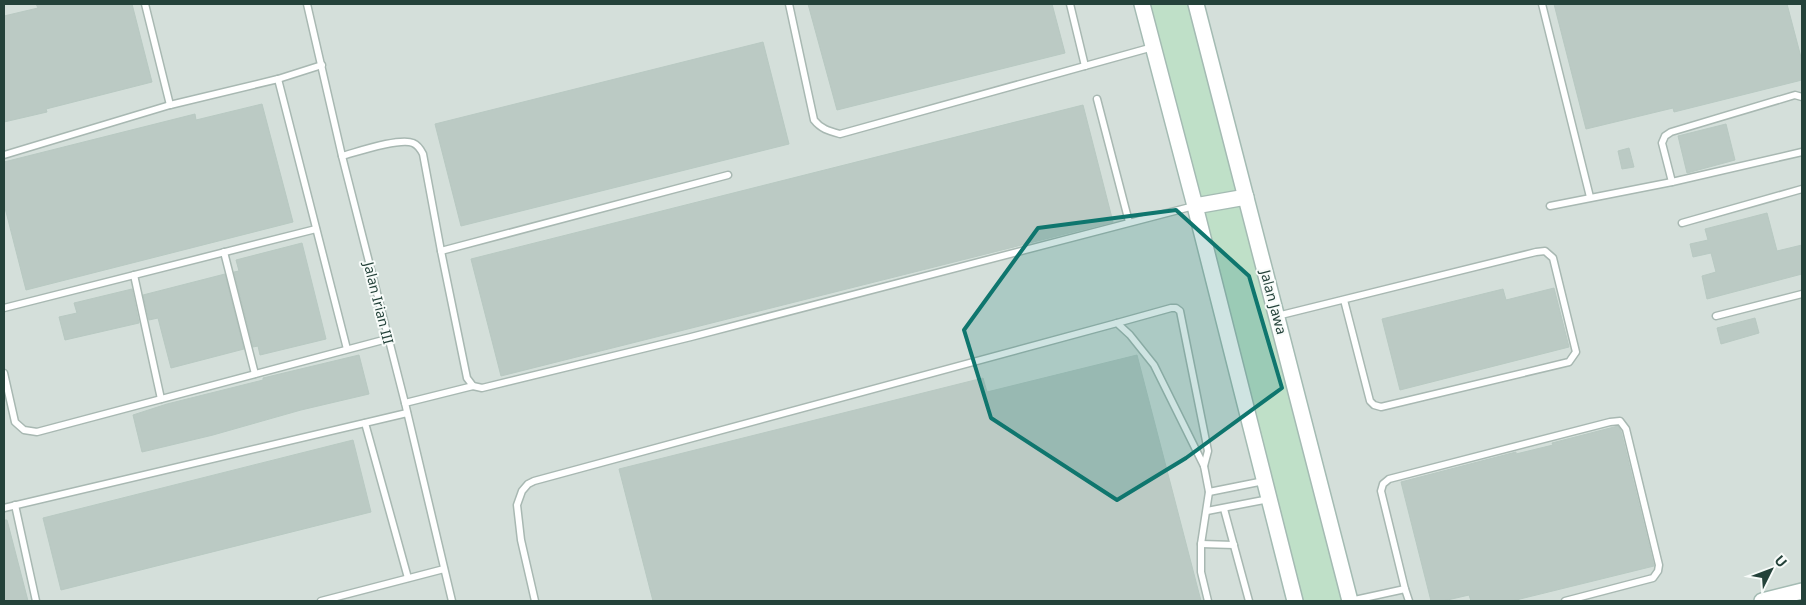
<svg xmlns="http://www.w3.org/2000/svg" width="1806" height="605" font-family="'Noto Sans',sans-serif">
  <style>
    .built { fill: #d4dfda }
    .green { fill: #bfe0c8 }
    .building { fill: #bbcac4; stroke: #b8c9c2 }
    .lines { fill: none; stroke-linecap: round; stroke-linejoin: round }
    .lane-casing { stroke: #a8b8b2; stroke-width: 9 }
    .secondary-casing { stroke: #a4bbb3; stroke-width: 18 }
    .lane { stroke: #fff; stroke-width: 6 }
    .secondary { stroke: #fff; stroke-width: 15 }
    .marked { fill: #0f766e; fill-opacity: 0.2; stroke: #0f766e; stroke-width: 4; stroke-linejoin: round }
    .labels { text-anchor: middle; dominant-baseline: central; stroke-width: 4; stroke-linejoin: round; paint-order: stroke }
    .street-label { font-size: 14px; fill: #24423a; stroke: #f7fbf9 }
  </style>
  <rect width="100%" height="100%" fill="#e6efeb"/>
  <!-- built -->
  <rect class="built" x="4" y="4" width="1798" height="597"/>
  <!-- green -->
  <path class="green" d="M1143,4H1196L1349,601H1295Z"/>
  <!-- building -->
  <g class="building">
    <path d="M36,4H132L152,82L46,109L47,112L4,122V16L38,8Z"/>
    <path d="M808,4H1052L1065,53L837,110Z"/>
    <path d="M1554,4H1787L1802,61V80L1674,112L1673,108L1586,129Z"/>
    <path d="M763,42L789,144L461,226L435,124Z"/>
    <path d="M262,104L293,222L26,290L4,204V162L195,114L196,120Z"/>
    <path d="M1083,105L1113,222L501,376L471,259Z"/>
    <path d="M1726,124L1735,160L1687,173L1678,136Z"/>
    <path d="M1629,148L1634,167L1622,169L1618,151Z"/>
    <path d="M1767,213L1777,251L1802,245V274L1707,299L1702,276L1716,272L1711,253L1693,257L1690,244L1708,240L1705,229Z"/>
    <path d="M302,243L326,339L260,355L258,346L253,347L234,272L239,271L236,260Z"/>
    <path d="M225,274L244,349L171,368L158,318L149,320L143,295Z"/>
    <path d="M1554,288L1569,347L1400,390L1382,319L1503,289L1506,300Z"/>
    <path d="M132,289L139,323L65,340L59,317L77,313L74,303Z"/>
    <path d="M1755,318L1759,333L1721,344L1717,328Z"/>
    <path d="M359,355L369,394L301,410L213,435L142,452L133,415L167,404L263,380V378Z"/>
    <path d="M1137,355L1201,601H653L619,469L983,378L987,392Z"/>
    <path d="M1618,426L1621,431L1654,566L1512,601H1471L1469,595L1443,601H1431L1401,482L1516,452V454L1553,445L1552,443Z"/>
    <path d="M353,440L371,512L61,590L43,518Z"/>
    <path d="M4,520H7L28,601H4Z"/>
  </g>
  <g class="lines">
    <defs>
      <g id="lane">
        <path d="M145,4L170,105"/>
        <path d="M307,4L342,156L405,403L452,601"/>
        <path d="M789,4L814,120C821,129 829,131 840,134L1153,47"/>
        <path d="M1070,4L1085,66"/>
        <path d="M1542,4L1590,197"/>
        <path d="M278,79L322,65"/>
        <path d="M1097,99L1129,222"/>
        <path d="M4,155L170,105L278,79L347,349"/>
        <path d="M342,156C357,152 400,137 413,143C418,145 421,150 423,154L441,251L467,378L473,386L482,388L691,337L1194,206"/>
        <path d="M1672,182L1662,143L1665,136L1671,132L1795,95L1802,97"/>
        <path d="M1550,206L1672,182L1802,152"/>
        <path d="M1682,223L1802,189"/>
        <path d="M441,251L728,175"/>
        <path d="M224,252L255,374"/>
        <path d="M134,275L161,399"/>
        <path d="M4,308L316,229"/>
        <path d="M1277,316L1536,252L1545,251L1553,258L1576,352L1569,362L1381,407L1374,405L1370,401L1344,300"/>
        <path d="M1716,316L1802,294"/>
        <path d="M1117,323L1171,308H1176L1180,311L1208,451L1204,466"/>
        <path d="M4,373L15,422L24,430L37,432L387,339"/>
        <path d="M405,403L473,386"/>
        <path d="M365,423L408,578"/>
        <path d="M1209,492L1264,481"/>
        <path d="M15,505L36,601"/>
        <path d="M4,508L407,413"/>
        <path d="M1224,509L1249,601"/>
        <path d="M1207,511L1269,499"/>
        <path d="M1201,544L1234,545"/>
        <path d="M1405,589L1409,601"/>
        <path d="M321,601L444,569"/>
        <path d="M535,601L521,540L517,505L522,491L528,484L534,481L1117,323L1130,335L1154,365L1204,466L1209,492L1201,544V572L1208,601"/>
        <path d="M1350,601L1405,589L1381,491L1383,484L1389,479L1610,422L1620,421L1626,429L1659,565L1658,571L1653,578L1565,601"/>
      </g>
      <g id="secondary">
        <path d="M1142,4L1195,206L1295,601"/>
        <path d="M1196,4L1350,601"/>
        <path d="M1195,206L1246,197"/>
        <path d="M1762,601L1802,591"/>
      </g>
    </defs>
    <!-- lane casing -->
    <use href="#lane" class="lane-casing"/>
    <!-- secondary casing -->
    <use href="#secondary" class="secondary-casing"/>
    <!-- lane -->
    <use href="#lane" class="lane"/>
    <!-- secondary -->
    <use href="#secondary" class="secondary"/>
  </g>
  <!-- marked area -->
  <path class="marked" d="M1176,210L1249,276L1282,388L1186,458L1117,500L991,418L964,330L1038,228Z"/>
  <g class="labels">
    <!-- street labels -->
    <g class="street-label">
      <text transform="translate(1274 302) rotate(75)">Jalan Jawa</text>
      <text transform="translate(379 303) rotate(76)">Jalan Irian III</text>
    </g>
  </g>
  <!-- border -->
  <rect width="1806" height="605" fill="none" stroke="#24423a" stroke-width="10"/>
  <!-- north arrow -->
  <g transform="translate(1771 570) rotate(48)" stroke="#f7fbf9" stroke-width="4" paint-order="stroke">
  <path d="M0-4L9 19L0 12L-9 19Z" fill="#24423a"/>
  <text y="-8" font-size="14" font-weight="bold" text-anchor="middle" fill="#24423a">U</text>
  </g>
</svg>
